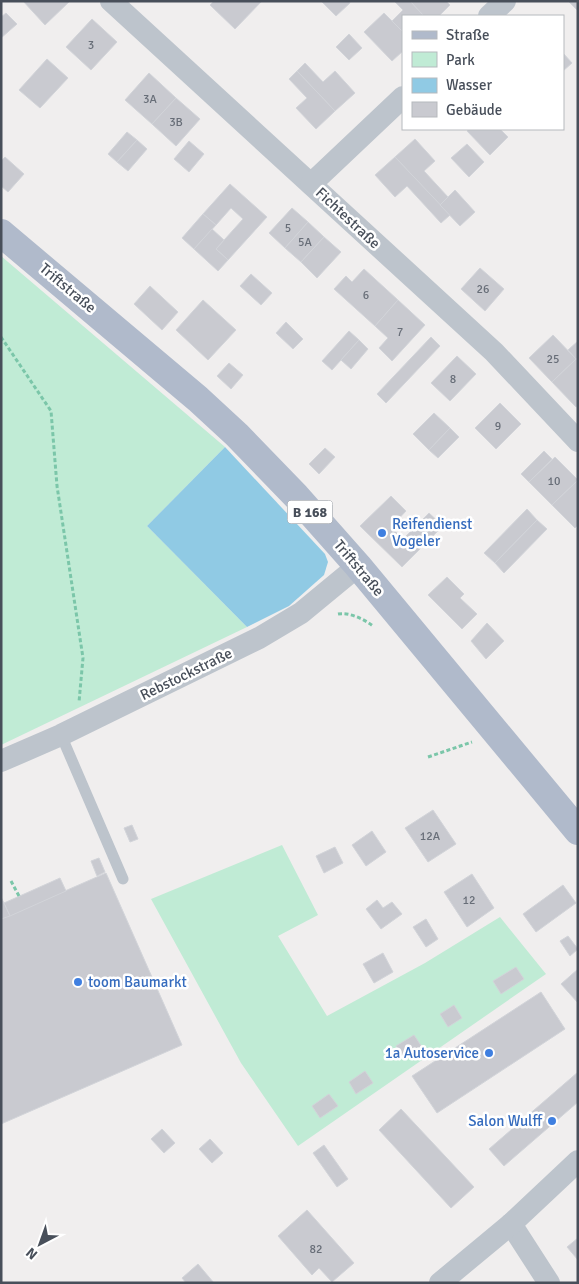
<svg xmlns="http://www.w3.org/2000/svg" width="579" height="1284" font-family="Signika,sans-serif">
  <style>
    .green { fill: #c0ebd5 }
    .water { fill: #90cae4 }
    .building { fill: #c9cad0; stroke: #d2d4d9 }
    .lines { fill: none; stroke-linecap: round; stroke-linejoin: round }
    .path { stroke: #7bc6a9; stroke-width: 3; stroke-dasharray: 4 2.5; stroke-linecap: butt }
    .service { stroke: #bdc4cc; stroke-width: 11 }
    .minor { stroke: #bdc4cc; stroke-width: 22 }
    .primary { stroke: #b0bacb; stroke-width: 28 }
    .shop-dot { fill: #3f7fe0; stroke: #fff; stroke-width: 2 }
    .labels { text-anchor: middle; dominant-baseline: central; stroke-width: 5; stroke-linejoin: round; paint-order: stroke }
    .number-label { font-size: 12px; fill: #686e78 }
    .shield { fill: #fff; stroke: #7f848c; stroke-width: 1 }
    .shield-label { font-size: 14px; font-weight: bold; fill: #484f5a }
    .street-label { font-size: 15px; fill: #484f5a; stroke: #fff }
    .shop-label { font-size: 15px; fill: #366cbe; stroke: #fff; text-anchor: start }
  </style>
  <rect width="100%" height="100%" fill="#f0eeee"/>
  <!-- green -->
  <g class="green">
    <path d="M1,256L225,447L147,526L247,627L1,745Z"/>
    <path d="M282,845L318,915L278,936L327,1016L425,963L500,917L546,974L298,1146L241,1063L151,899Z"/>
  </g>
  <!-- water -->
  <path class="water" d="M225,447L325,554L328,562L324,575L289,606L247,627L147,526Z"/>
  <!-- building -->
  <g class="building">
    <path d="M23,1H70L45,25Z"/>
    <path d="M214,1H262L235,29L210,5Z"/>
    <path d="M323,1H349L350,3L336,16L322,2Z"/>
    <path d="M394,1H410L424,16H403V32L392,21L403,10Z"/>
    <path d="M410,1H446L450,5L439,16H424Z"/>
    <path d="M568,1H578V11Z"/>
    <path d="M6,13L17,24L1,38V17Z"/>
    <path d="M384,13L403,32V51L392,61L364,32Z"/>
    <path d="M92,19L117,42L91,70L66,47Z"/>
    <path d="M349,34L362,48L349,60L336,47Z"/>
    <path d="M563,53L572,63L563,71Z"/>
    <path d="M47,59L68,78L40,108L19,90Z"/>
    <path d="M305,63L323,82L335,71L355,93L335,111L297,71Z"/>
    <path d="M297,71L335,111L316,129L296,108L307,98L289,79Z"/>
    <path d="M149,73L176,98L152,124L125,100Z"/>
    <path d="M176,98L200,119L176,146L152,124Z"/>
    <path d="M469,129H500L508,137L490,155L467,131Z"/>
    <path d="M127,132L137,140L117,162L108,154Z"/>
    <path d="M415,139L435,161L424,171L448,197L440,205L395,157Z"/>
    <path d="M137,140L147,149L128,171L117,162Z"/>
    <path d="M189,141L204,154L189,172L174,159Z"/>
    <path d="M467,144L484,162L469,177L451,158Z"/>
    <path d="M5,157L24,174L8,192L1,186V161Z"/>
    <path d="M395,157L450,215L441,223L407,186L395,197L375,175Z"/>
    <path d="M230,184L267,217L228,260L216,249L243,219L231,208L216,225L203,214Z"/>
    <path d="M455,190L475,212L460,226L440,205Z"/>
    <path d="M292,208L308,222L285,248L269,233Z"/>
    <path d="M203,214L216,225L194,249L182,238Z"/>
    <path d="M308,222L324,237L301,262L285,248Z"/>
    <path d="M212,229L224,240L216,249L228,260L218,271L194,249Z"/>
    <path d="M324,237L341,252L317,278L301,262Z"/>
    <path d="M480,268L504,289L485,311L461,289Z"/>
    <path d="M364,269L398,300L375,326L334,289L346,276L352,282Z"/>
    <path d="M251,274L272,293L261,305L240,286Z"/>
    <path d="M150,286L178,312L162,330L134,304Z"/>
    <path d="M203,300L236,330L208,360L176,330Z"/>
    <path d="M398,300L425,325L392,361L379,348L388,338L375,326Z"/>
    <path d="M286,322L303,339L293,349L276,333Z"/>
    <path d="M349,331L359,340L332,370L322,361Z"/>
    <path d="M553,335L576,359L552,382L529,358Z"/>
    <path d="M431,337L440,346L386,403L377,394Z"/>
    <path d="M359,340L368,349L351,369L341,360Z"/>
    <path d="M578,341V358L576,359L568,350Z"/>
    <path d="M457,356L476,374L450,401L431,383Z"/>
    <path d="M576,359L578,361V406L576,407L552,382Z"/>
    <path d="M229,363L243,375L231,389L217,376Z"/>
    <path d="M500,403L521,424L496,449L475,428Z"/>
    <path d="M434,413L450,428L429,450L413,434Z"/>
    <path d="M450,428L459,437L438,458L429,450Z"/>
    <path d="M325,448L335,457L319,474L309,464Z"/>
    <path d="M544,451L552,459L529,482L521,474Z"/>
    <path d="M555,457L578,480L552,505L529,482Z"/>
    <path d="M578,480V525L575,528L552,505Z"/>
    <path d="M391,496L406,511L391,527L403,539L429,513L443,526L402,567L360,526Z"/>
    <path d="M527,509L537,520L495,563L484,553Z"/>
    <path d="M537,520L547,529L504,573L495,563Z"/>
    <path d="M447,577L464,594L460,598L477,614L462,629L428,595Z"/>
    <path d="M487,623L504,641L486,659L471,641Z"/>
    <path d="M433,810L456,844L428,862L405,828Z"/>
    <path d="M132,825L138,839L130,842L124,828Z"/>
    <path d="M372,831L386,852L366,866L352,845Z"/>
    <path d="M335,847L343,863L324,873L316,856Z"/>
    <path d="M99,858L105,872L97,876L91,861Z"/>
    <path d="M106,873L182,1045L1,1124V919Z"/>
    <path d="M472,874L494,908L467,927L444,892Z"/>
    <path d="M60,878L66,891L10,916L4,903Z"/>
    <path d="M563,885L576,903L536,932L523,914Z"/>
    <path d="M1,897L10,916L1,919Z"/>
    <path d="M377,900L383,908L392,902L402,914L381,929L366,909Z"/>
    <path d="M426,919L438,939L426,947L413,927Z"/>
    <path d="M568,936L578,949L570,956L560,941Z"/>
    <path d="M383,953L393,972L374,983L363,964Z"/>
    <path d="M516,967L524,979L501,994L493,981Z"/>
    <path d="M578,969V1003L561,984Z"/>
    <path d="M541,992L565,1029L437,1113L412,1076Z"/>
    <path d="M454,1005L462,1018L448,1027L440,1014Z"/>
    <path d="M414,1035L422,1047L404,1058L396,1046Z"/>
    <path d="M365,1071L373,1083L356,1094L349,1082Z"/>
    <path d="M578,1072V1102L504,1166L489,1149Z"/>
    <path d="M329,1094L338,1106L320,1118L312,1106Z"/>
    <path d="M401,1109L474,1187L451,1208L379,1130Z"/>
    <path d="M162,1129L175,1143L164,1153L151,1139Z"/>
    <path d="M210,1139L223,1153L212,1163L199,1149Z"/>
    <path d="M324,1145L348,1179L337,1187L313,1153Z"/>
    <path d="M307,1210L354,1263L332,1282L319,1268L312,1275L278,1236Z"/>
    <path d="M578,1238V1260L567,1247Z"/>
    <path d="M198,1264L214,1283H186L182,1278Z"/>
  </g>
  <g class="lines">
    <!-- path -->
    <g class="path">
      <path d="M1,337L51,411L57,486L83,658L79,702"/>
      <path d="M338,614C349,612 364,619 373,626"/>
      <path d="M428,757L472,742"/>
      <path d="M11,881L19,896"/>
    </g>
    <!-- service -->
    <path class="service" d="M61,735L123,879"/>
    <!-- minor -->
    <g class="minor">
      <path d="M111,1L494,352L578,441"/>
      <path d="M489,16L505,1"/>
      <path d="M311,184L403,97"/>
      <path d="M1,761L61,735L259,638L301,613L358,566"/>
      <path d="M511,1224L549,1283"/>
      <path d="M440,1283L511,1224L578,1161"/>
    </g>
    <!-- primary -->
    <path class="primary" d="M1,233L198,399L237,435L296,496L358,566L578,831"/>
  </g>
  <!-- markers -->
  <g class="shop-dot">
    <circle cx="382" cy="533" r="5"/>
    <circle cx="78" cy="982" r="5"/>
    <circle cx="489" cy="1053" r="5"/>
    <circle cx="552" cy="1121" r="5"/>
  </g>
  <g class="labels">
    <!-- number labels -->
    <g class="number-label">
      <text x="91" y="45">3</text>
      <text x="150" y="99">3A</text>
      <text x="176" y="122">3B</text>
      <text x="288" y="228">5</text>
      <text x="305" y="242">5A</text>
      <text x="483" y="289">26</text>
      <text x="366" y="295">6</text>
      <text x="400" y="332">7</text>
      <text x="553" y="359">25</text>
      <text x="453" y="379">8</text>
      <text x="498" y="426">9</text>
      <text x="554" y="481">10</text>
      <text x="430" y="836">12A</text>
      <text x="469" y="900">12</text>
      <text x="316" y="1249">82</text>
    </g>
    <!-- shield labels -->
    <rect class="shield" x="287.5" y="500.5" width="45" height="23" rx="4"/>
    <g class="shield-label">
      <text x="310" y="512">B 168</text>
    </g>
    <!-- street labels -->
    <g class="street-label">
      <text transform="translate(348 218) rotate(43)">Fichtestraße</text>
      <text transform="translate(68 288) rotate(40)">Triftstraße</text>
      <text transform="translate(359 568) rotate(50)">Triftstraße</text>
      <text transform="translate(186 674) rotate(-26)">Rebstockstraße</text>
    </g>
    <!-- shop labels -->
    <g class="shop-label">
      <text x="392" y="524">Reifendienst<tspan x="392" dy="17">Vogeler</tspan></text>
      <text x="88" y="982">toom Baumarkt</text>
      <text x="479" y="1053" text-anchor="end">1a Autoservice</text>
      <text x="542" y="1121" text-anchor="end">Salon Wulff</text>
    </g>
  </g>
  <!-- border -->
  <rect width="579" height="1284" fill="none" stroke="#484f5a" stroke-width="5"/>
  <!-- legend -->
  <rect x="402" y="15" width="162" height="115" fill="#ffffff" stroke="#b6b9bd"/>
  <rect x="412" y="31" width="25" height="8" fill="#b0bacb" stroke="#b6b9bd"/>
  <text x="446" y="40" font-size="15" fill="#484f5a">Straße</text>
  <rect x="412" y="52" width="25" height="15" fill="#c0ebd5" stroke="#b6b9bd"/>
  <text x="446" y="65" font-size="15" fill="#484f5a">Park</text>
  <rect x="412" y="78" width="25" height="15" fill="#90cae4" stroke="#b6b9bd"/>
  <text x="446" y="90" font-size="15" fill="#484f5a">Wasser</text>
  <rect x="412" y="102" width="25" height="15" fill="#c9cad0" stroke="#b6b9bd"/>
  <text x="446" y="115" font-size="15" fill="#484f5a">Gebäude</text>
  <!-- north arrow -->
  <g transform="translate(40 1244) rotate(221)" stroke="#ffffff" stroke-width="4" paint-order="stroke">
  <path d="M0-4L9 19L0 12L-9 19Z" fill="#484f5a"/>
  <text y="-8" font-size="14" font-weight="bold" text-anchor="middle" fill="#484f5a">N</text>
  </g>
</svg>
